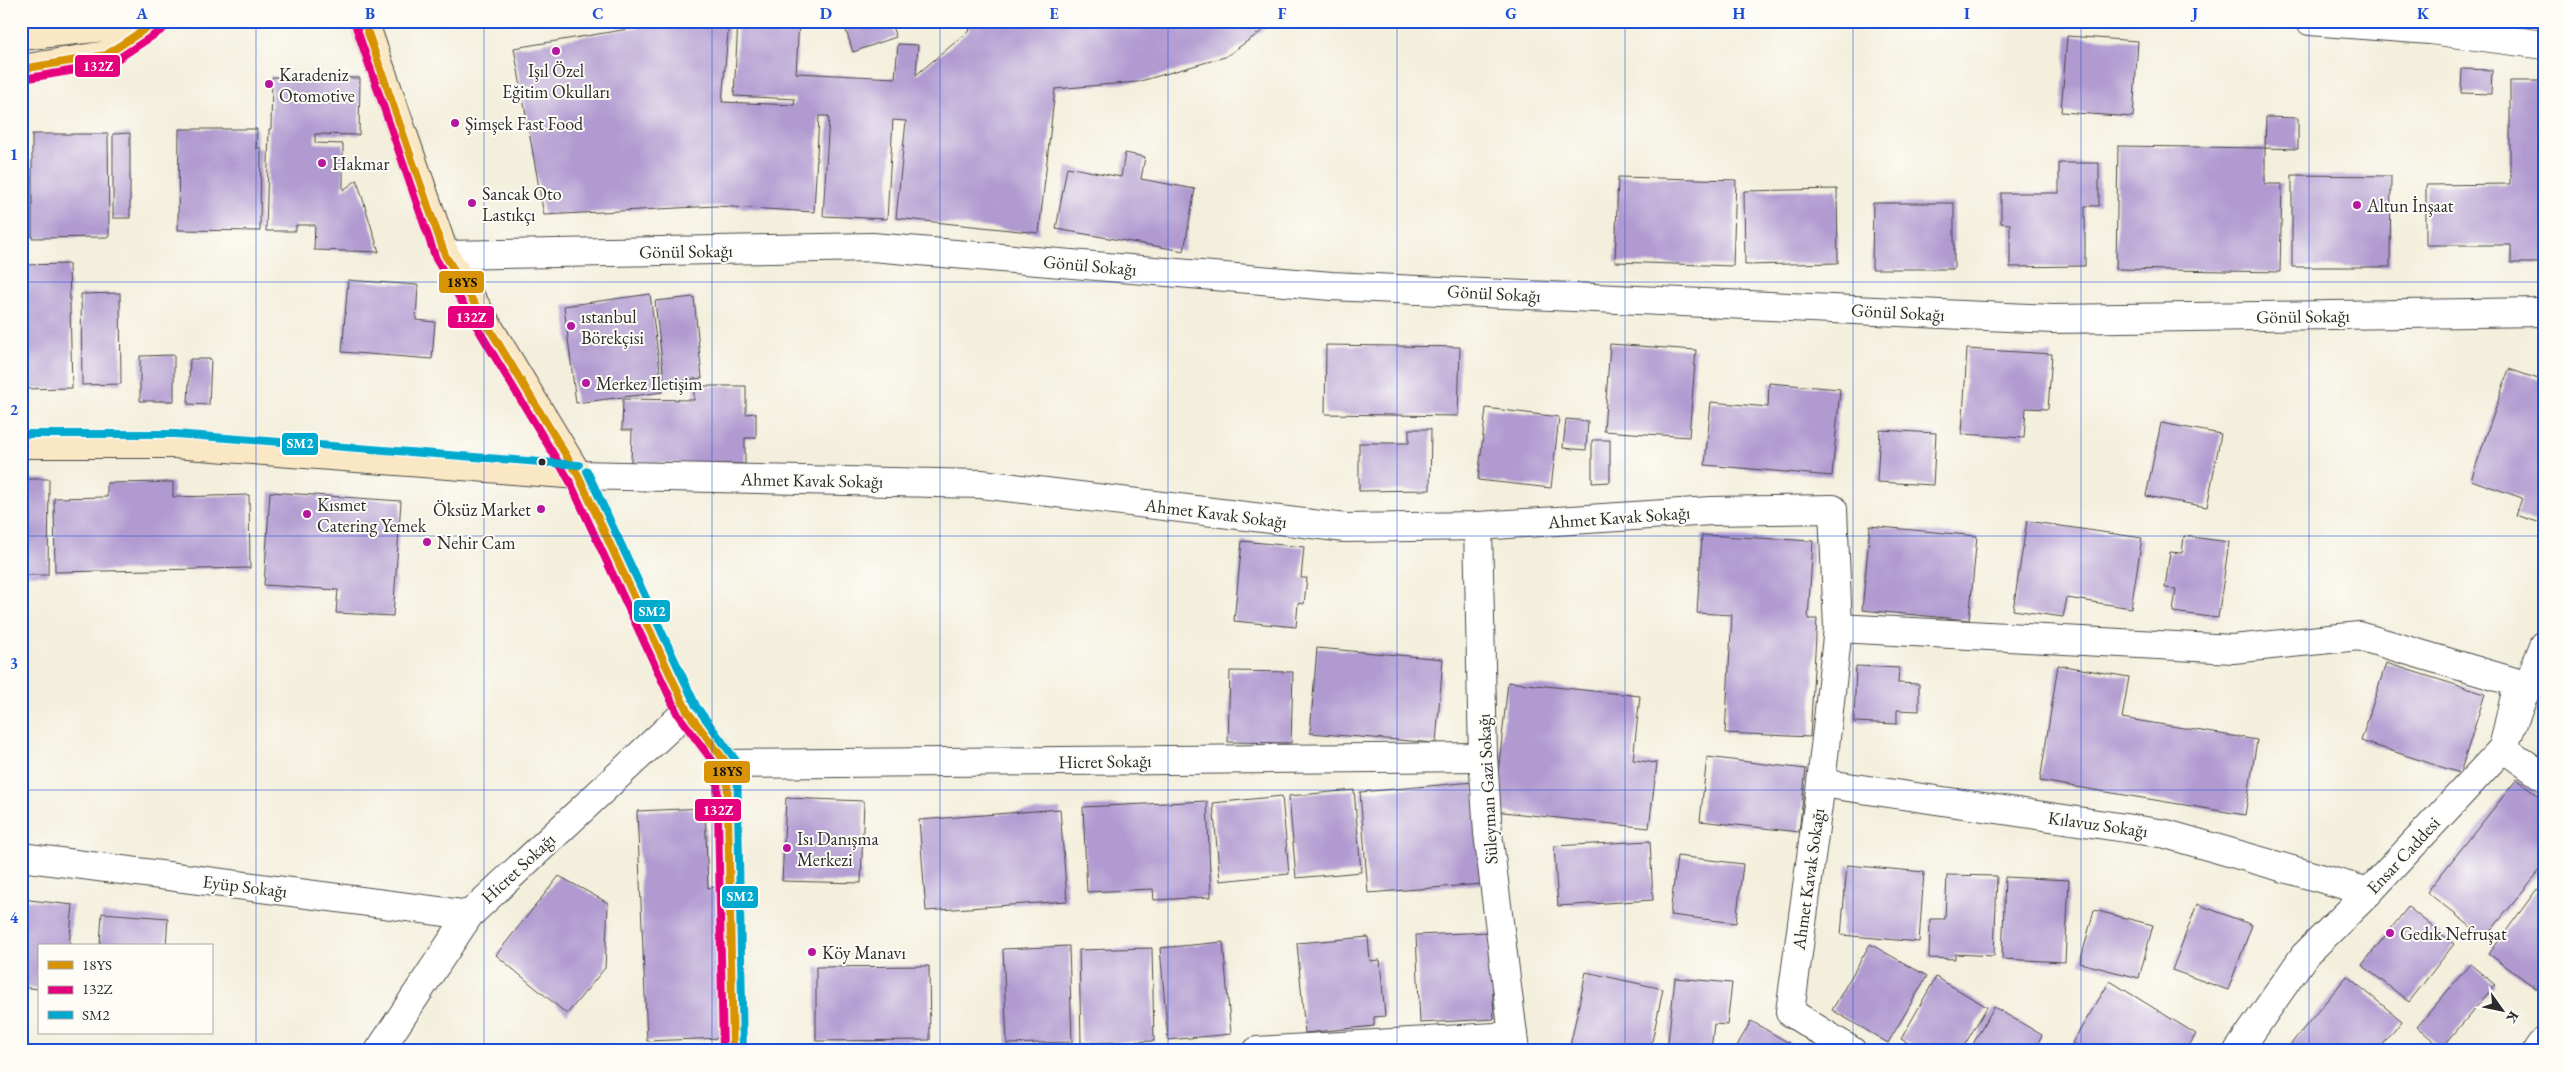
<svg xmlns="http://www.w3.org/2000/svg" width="2565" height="1072" font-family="'EB Garamond',serif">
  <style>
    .building { fill: #b09ad0 }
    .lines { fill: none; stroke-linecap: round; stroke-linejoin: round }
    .street-casing { stroke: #494846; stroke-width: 30 }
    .secondary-casing { stroke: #494846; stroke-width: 30 }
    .street { stroke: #fff; stroke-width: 28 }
    .secondary { stroke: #fae7c3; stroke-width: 28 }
    .bus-1-casing { stroke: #fdfcf7; stroke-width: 11 }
    .bus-2-casing { stroke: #fdfcf7; stroke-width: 11 }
    .bus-3-casing { stroke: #fdfcf7; stroke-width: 11 }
    .bus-1 { stroke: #d89406; stroke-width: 8 }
    .bus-2 { stroke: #e5007d; stroke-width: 8 }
    .bus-3 { stroke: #00a9ce; stroke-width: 8 }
    .grid { fill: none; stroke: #1d4ed8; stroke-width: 1; stroke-opacity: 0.55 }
    .poi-dot { fill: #b5179e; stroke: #fdfcf7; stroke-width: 2 }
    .bus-dot { fill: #2b2b2b; stroke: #fdfcf7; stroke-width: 2 }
    .labels { text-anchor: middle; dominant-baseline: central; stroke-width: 4; stroke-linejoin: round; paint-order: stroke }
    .poi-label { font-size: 18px; fill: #2b2b2b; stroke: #fdfcf7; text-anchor: start }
    .street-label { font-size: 18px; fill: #2b2b2b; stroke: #fdfcf7 }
    .line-badge { stroke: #fdfcf7; stroke-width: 2 }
    .badge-label { font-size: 14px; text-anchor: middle; font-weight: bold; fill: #fff }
    .pale-badge-label { font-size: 14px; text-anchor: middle; font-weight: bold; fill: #111 }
    .neatline { fill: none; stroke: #1d4ed8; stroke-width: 2 }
    .grid-label { font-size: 16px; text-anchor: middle; font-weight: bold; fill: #1d4ed8 }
  </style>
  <rect width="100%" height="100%" fill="#fdfcf7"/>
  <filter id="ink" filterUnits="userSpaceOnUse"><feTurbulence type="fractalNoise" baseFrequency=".02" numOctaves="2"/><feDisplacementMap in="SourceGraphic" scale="10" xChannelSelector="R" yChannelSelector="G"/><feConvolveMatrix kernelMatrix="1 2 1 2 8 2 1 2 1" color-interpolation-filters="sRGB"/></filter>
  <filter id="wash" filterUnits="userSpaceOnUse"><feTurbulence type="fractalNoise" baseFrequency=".0096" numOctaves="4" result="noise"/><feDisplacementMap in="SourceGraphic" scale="20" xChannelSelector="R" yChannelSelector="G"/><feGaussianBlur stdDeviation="1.12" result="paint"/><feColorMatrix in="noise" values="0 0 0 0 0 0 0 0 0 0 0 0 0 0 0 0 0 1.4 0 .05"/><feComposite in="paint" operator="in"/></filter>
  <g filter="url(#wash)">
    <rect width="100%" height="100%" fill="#f3efdc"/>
    <g id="blocks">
      <!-- building -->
      <g class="building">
        <path d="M676,21H729L722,102L794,105L795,99L734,96L738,21H799L796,73L895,78L898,44L918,45L916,75L970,30L964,21H1276L1225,57L1137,82L1055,89L1039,233L896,218L906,121L893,120L887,219L823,216L829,116H819L814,212L716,206L544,215L514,48Z"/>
        <path d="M843,21H890L896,37L853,52Z"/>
        <path d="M2067,36L2138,41L2133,117L2061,112Z"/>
        <path d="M2462,69L2492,70L2491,94L2461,93Z"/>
        <path d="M272,77L360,78L359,135L315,134V143L343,144V190L357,180L379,252L314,250L315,225H296V231H266L269,129H271Z"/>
        <path d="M2510,81H2544V263H2511V245H2426V185L2510,184Z"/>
        <path d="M2266,117L2298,118V149L2265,148Z"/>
        <path d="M179,129H257L256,148H261L260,231L178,230Z"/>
        <path d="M130,133V218H113V134Z"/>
        <path d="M32,134H108L109,237L32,238Z"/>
        <path d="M2118,146L2265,148V184H2282L2280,272L2116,269Z"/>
        <path d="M21,151L26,237H21Z"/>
        <path d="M1125,153L1145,157L1141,179L1195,189L1184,251L1056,229L1067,167L1121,177Z"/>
        <path d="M2059,163H2099V206H2085V266L2010,267V224L2001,223V193H2059Z"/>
        <path d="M2292,175L2391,176L2390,267H2292Z"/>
        <path d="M1618,177L1736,180L1733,266L1615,262Z"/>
        <path d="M1837,189L1838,263L1745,265L1744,191Z"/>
        <path d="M1873,203H1954V269H1872Z"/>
        <path d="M69,264L72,388L21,389V265Z"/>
        <path d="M348,280L418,285L416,320L435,322L432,359L342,352Z"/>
        <path d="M120,293L121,384L82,385L81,294Z"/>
        <path d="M650,294L663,392L576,403L564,306Z"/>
        <path d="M694,297L702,378L685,380L686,386L665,388L655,301Z"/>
        <path d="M1610,344L1696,350L1689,437L1604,431Z"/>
        <path d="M1326,345L1460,347L1458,416L1325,414Z"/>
        <path d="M1967,349L2052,354L2048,409L2026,408L2024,438L1962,434Z"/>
        <path d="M174,355V401H140V356Z"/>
        <path d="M190,359H211L209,405L188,404Z"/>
        <path d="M2509,369L2544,381V524L2516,515L2522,498L2471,480Z"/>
        <path d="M1769,383L1840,389L1832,476L1705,465L1711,402L1768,407Z"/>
        <path d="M694,386H746V414L756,413V438H745V464L631,463L632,430H622L623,399L694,400Z"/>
        <path d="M1486,408L1559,417L1551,488L1478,480Z"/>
        <path d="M1566,419L1588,421L1586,450L1563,448Z"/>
        <path d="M2161,423L2221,434L2207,507L2146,496Z"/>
        <path d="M1409,429H1431L1430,490L1359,491V443H1409Z"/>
        <path d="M1880,430L1936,433L1933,485L1877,482Z"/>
        <path d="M1592,440H1610V482L1592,483Z"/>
        <path d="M21,479H49L48,575H21Z"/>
        <path d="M173,482V497L249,495L250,568L55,572L54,498L107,497V483Z"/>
        <path d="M270,492L401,501L393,616L336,613L338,590L264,585Z"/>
        <path d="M2027,521L2142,538L2131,608L2067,598L2063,617L2013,610Z"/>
        <path d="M1870,526L1977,536L1969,620L1862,610Z"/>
        <path d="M1702,535L1813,541L1808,619H1817L1810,737L1725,733L1732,615L1697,613Z"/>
        <path d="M2184,536L2229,542L2218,618L2173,612L2176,589L2165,588L2170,552L2182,553Z"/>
        <path d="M1242,541L1304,547L1301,578H1307L1304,604L1298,603L1296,627L1234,621Z"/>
        <path d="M1317,648L1443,659L1436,743L1310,733Z"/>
        <path d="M2386,663L2485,694L2460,773L2361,741Z"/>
        <path d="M2058,665L2129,677L2122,718L2257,740L2245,815L2040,781Z"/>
        <path d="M1856,666L1899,668L1898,683L1919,684V711L1897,710V724L1854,722Z"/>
        <path d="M1230,671L1293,672L1291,743L1228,742Z"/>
        <path d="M1508,682L1640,696L1633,760L1657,763L1649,828L1494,811Z"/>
        <path d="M1707,757L1806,769L1799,832L1700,821Z"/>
        <path d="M2517,779L2544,800V865L2485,938L2427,892Z"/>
        <path d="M1474,782L1482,884L1368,893L1360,792Z"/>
        <path d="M1354,790L1361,872L1296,878L1289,796Z"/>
        <path d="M1282,796L1289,874L1220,881L1213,803Z"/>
        <path d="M786,798L864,801L861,883L782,881Z"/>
        <path d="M1207,801L1211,897L1154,900L1153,889L1087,892L1083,807Z"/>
        <path d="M705,808L708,888L716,887L723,1038L647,1041L637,811Z"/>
        <path d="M1060,809L1067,901L926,911L919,820Z"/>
        <path d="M1650,841L1653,900L1558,906L1554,846Z"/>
        <path d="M1677,856L1743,864L1736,923L1670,915Z"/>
        <path d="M1847,865L1924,872L1919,942L1841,935Z"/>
        <path d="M1947,875L1997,876L1994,956L1955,954V959L1929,958L1930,919H1945Z"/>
        <path d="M559,876L608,903L605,968L567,1014L496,955Z"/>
        <path d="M2005,877L2069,880L2065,962L2002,959Z"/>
        <path d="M2537,889L2544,894V994L2489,954Z"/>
        <path d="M21,899L73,905L69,946H39V989L21,987Z"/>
        <path d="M2197,904L2252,925L2228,990L2172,970Z"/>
        <path d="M2408,907L2454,944L2409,1002L2362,965Z"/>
        <path d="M2094,910L2153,925L2139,978L2080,963Z"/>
        <path d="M102,913L168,918L166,946H100Z"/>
        <path d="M1490,932L1494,1019L1420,1023L1416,935Z"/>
        <path d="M1368,937L1370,961L1380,960L1385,1016L1374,1017V1026L1305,1033L1297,943Z"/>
        <path d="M1223,942L1231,1034L1168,1040L1160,948Z"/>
        <path d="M1870,944L1927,976L1888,1043L1832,1010Z"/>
        <path d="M1069,946L1072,1042L1007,1044L1003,949Z"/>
        <path d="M1152,948L1154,1041L1081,1043L1079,950Z"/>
        <path d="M2470,964L2495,985L2442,1048L2417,1027Z"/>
        <path d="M929,966L930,1040L816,1041V967Z"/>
        <path d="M1586,972L1663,989L1650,1051H1569Z"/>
        <path d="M2347,976L2402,1021L2378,1051H2285Z"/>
        <path d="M1936,977L1987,1007L1961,1051H1922L1901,1039Z"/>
        <path d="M1675,978L1732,983L1727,1025L1714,1024L1711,1051H1667Z"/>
        <path d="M2110,981L2196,1034L2186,1051H2085L2072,1043Z"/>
        <path d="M1994,1007L2042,1035L2034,1051H1969Z"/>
        <path d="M1751,1021L1803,1051H1734Z"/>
      </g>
    </g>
  </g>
  <g filter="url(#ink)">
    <use href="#blocks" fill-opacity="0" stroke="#494846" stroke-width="1"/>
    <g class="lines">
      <defs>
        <g id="street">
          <path d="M2310,21L2430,30L2544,45"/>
          <path d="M445,255L872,247L1331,286L2053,319L2544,312"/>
          <path d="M578,475L981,484L1345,528L1478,526L1711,511L1833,509L1838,628L1821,783L1790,1012L1852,1051"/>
          <path d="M1478,526L1483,757L1488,833L1515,1051"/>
          <path d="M1838,628L2233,649L2359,636L2518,683L2503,748L2544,777"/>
          <path d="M727,764L1483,757"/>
          <path d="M1821,783L2166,834L2369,892"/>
          <path d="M21,857L469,915"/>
          <path d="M379,1051L469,915L687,711"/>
          <path d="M1257,1051L1513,1036"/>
          <path d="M2238,1051L2304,956L2369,892L2503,748L2544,645"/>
          <path d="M2537,1051L2544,1041"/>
        </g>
        <g id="secondary">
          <path d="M364,21L445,255L578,475L687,711L727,764L733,1051"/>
          <path d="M21,36L151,22"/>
          <path d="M21,69L106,55L154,22"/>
          <path d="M21,444H174L578,475"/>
        </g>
      </defs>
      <!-- street casing -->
      <use href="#street" class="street-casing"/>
      <!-- secondary casing -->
      <use href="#secondary" class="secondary-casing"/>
      <!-- street -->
      <use href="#street" class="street"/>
      <!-- secondary -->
      <use href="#secondary" class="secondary"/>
      <defs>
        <g id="bus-1">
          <path d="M364,21L445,255L578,475L687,711L727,764L733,1051"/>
          <path d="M21,69L106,55L157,21"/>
        </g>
        <g id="bus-2">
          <path d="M355,24L436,259L569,480L678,715L717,767L723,1051"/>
          <path d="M23,79L110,64L163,29"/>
        </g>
        <g id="bus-3">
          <path d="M21,434H175L579,465"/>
          <path d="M587,471L696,706L737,762L743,1051"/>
        </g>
      </defs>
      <!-- bus-1 casing -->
      <use href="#bus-1" class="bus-1-casing"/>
      <!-- bus-2 casing -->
      <use href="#bus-2" class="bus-2-casing"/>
      <!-- bus-3 casing -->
      <use href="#bus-3" class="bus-3-casing"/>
      <!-- bus-1 -->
      <use href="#bus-1" class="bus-1"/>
      <!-- bus-2 -->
      <use href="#bus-2" class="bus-2"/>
      <!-- bus-3 -->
      <use href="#bus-3" class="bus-3"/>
    </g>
  </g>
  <!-- grid -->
  <path class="grid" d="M256,21V1051M484,21V1051M712,21V1051M940,21V1051M1168,21V1051M1397,21V1051M1625,21V1051M1853,21V1051M2081,21V1051M2309,21V1051M21,282H2544M21,536H2544M21,790H2544"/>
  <!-- markers -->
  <g class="poi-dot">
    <circle cx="556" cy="51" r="5"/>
    <circle cx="269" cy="84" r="5"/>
    <circle cx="455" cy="123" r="5"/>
    <circle cx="322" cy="163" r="5"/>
    <circle cx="472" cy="203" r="5"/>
    <circle cx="2357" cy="205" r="5"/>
    <circle cx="571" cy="326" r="5"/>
    <circle cx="586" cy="383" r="5"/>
    <circle cx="541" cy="509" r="5"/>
    <circle cx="307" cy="514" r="5"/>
    <circle cx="427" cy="542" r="5"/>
    <circle cx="787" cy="848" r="5"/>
    <circle cx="2390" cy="933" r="5"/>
    <circle cx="812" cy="952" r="5"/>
  </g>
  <circle class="bus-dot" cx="542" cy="462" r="4.5"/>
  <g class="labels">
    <!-- poi labels -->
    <g class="poi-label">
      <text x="556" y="70" text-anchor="middle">Işıl Özel<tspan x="556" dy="21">Eğitim Okulları</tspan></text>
      <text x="279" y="74">Karadeniz<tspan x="279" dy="21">Otomotive</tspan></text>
      <text x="465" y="123">Şimşek Fast Food</text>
      <text x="332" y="163">Hakmar</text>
      <text x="482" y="193">Sancak Oto<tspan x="482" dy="21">Lastıkçı</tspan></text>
      <text x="2367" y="205">Altun İnşaat</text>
      <text x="581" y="316">ıstanbul<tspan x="581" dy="21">Börekçisi</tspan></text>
      <text x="596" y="383">Merkez Iletişim</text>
      <text x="317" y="504">Kısmet<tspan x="317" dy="21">Catering Yemek</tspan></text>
      <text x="531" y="509" text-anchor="end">Öksüz Market</text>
      <text x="437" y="542">Nehir Cam</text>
      <text x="797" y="838">Isı Danışma<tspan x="797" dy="21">Merkezi</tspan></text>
      <text x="2400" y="933">Gedık Nefruşat</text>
      <text x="822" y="952">Köy Manavı</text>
    </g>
    <!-- street labels -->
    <g class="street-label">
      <text transform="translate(686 251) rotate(-1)">Gönül Sokağı</text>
      <text transform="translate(1090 265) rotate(5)">Gönül Sokağı</text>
      <text transform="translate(1494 293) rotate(3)">Gönül Sokağı</text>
      <text transform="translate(1898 312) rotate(3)">Gönül Sokağı</text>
      <text transform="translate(2303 316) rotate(-1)">Gönül Sokağı</text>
      <text transform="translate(812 480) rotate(1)">Ahmet Kavak Sokağı</text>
      <text transform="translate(1216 513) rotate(7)">Ahmet Kavak Sokağı</text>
      <text transform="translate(1619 517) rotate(-4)">Ahmet Kavak Sokağı</text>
      <text transform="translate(1105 761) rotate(-1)">Hicret Sokağı</text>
      <text transform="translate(1487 789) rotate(-93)">Süleyman Gazi Sokağı</text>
      <text transform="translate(2098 824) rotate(8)">Kılavuz Sokağı</text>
      <text transform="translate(2403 855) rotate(-47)">Ensar Caddesi</text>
      <text transform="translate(518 868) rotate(-43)">Hicret Sokağı</text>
      <text transform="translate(1808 879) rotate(-82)">Ahmet Kavak Sokağı</text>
      <text transform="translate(245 886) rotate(7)">Eyüp Sokağı</text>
    </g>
  </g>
  <g class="line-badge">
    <rect x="74" y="54" width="47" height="24" rx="5" fill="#e5007d"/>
    <rect x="438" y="270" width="47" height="24" rx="5" fill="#d89406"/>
    <rect x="447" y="305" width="48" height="24" rx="5" fill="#e5007d"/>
    <rect x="281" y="432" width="38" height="24" rx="5" fill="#00a9ce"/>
    <rect x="633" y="599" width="38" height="24" rx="5" fill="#00a9ce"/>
    <rect x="703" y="760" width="48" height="24" rx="5" fill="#d89406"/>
    <rect x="694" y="798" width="48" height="24" rx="5" fill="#e5007d"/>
    <rect x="721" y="885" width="38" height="24" rx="5" fill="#00a9ce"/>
  </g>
  <g class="badge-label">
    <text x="98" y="71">132Z</text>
    <text x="471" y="322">132Z</text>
    <text x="300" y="448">SM2</text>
    <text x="652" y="616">SM2</text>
    <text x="718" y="815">132Z</text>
    <text x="740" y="901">SM2</text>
  </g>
  <g class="pale-badge-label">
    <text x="462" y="287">18YS</text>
    <text x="727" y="776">18YS</text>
  </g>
  <!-- margin -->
  <rect width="2565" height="1072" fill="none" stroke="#fdfcf7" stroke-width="55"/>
  <!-- legend -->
  <rect x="38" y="944" width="175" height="90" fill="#fdfcf7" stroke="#a9a8a5"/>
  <rect x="48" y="961" width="25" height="8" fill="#d89406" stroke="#a9a8a5"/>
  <text x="82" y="970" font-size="15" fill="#2b2b2b">18YS</text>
  <rect x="48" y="986" width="25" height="8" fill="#e5007d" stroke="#a9a8a5"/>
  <text x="82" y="994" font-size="15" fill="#2b2b2b">132Z</text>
  <rect x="48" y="1011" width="25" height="8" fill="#00a9ce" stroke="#a9a8a5"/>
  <text x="82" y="1020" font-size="15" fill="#2b2b2b">SM2</text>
  <!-- north arrow -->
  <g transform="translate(2502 1010) rotate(123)" stroke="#fdfcf7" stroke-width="4" paint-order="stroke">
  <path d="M0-4L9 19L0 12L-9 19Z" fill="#2b2b2b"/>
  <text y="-8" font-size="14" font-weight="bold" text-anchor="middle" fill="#2b2b2b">K</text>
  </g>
  <rect x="28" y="28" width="2510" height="1016" class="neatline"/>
  <g class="grid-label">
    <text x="142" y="19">A</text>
    <text x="370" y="19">B</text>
    <text x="598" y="19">C</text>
    <text x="826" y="19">D</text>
    <text x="1054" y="19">E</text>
    <text x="1282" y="19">F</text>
    <text x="1511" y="19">G</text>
    <text x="1739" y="19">H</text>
    <text x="1967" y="19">I</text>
    <text x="2195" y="19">J</text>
    <text x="2423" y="19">K</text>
    <text x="14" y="160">1</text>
    <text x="14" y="415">2</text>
    <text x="14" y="669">3</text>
    <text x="14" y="923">4</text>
  </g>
</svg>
